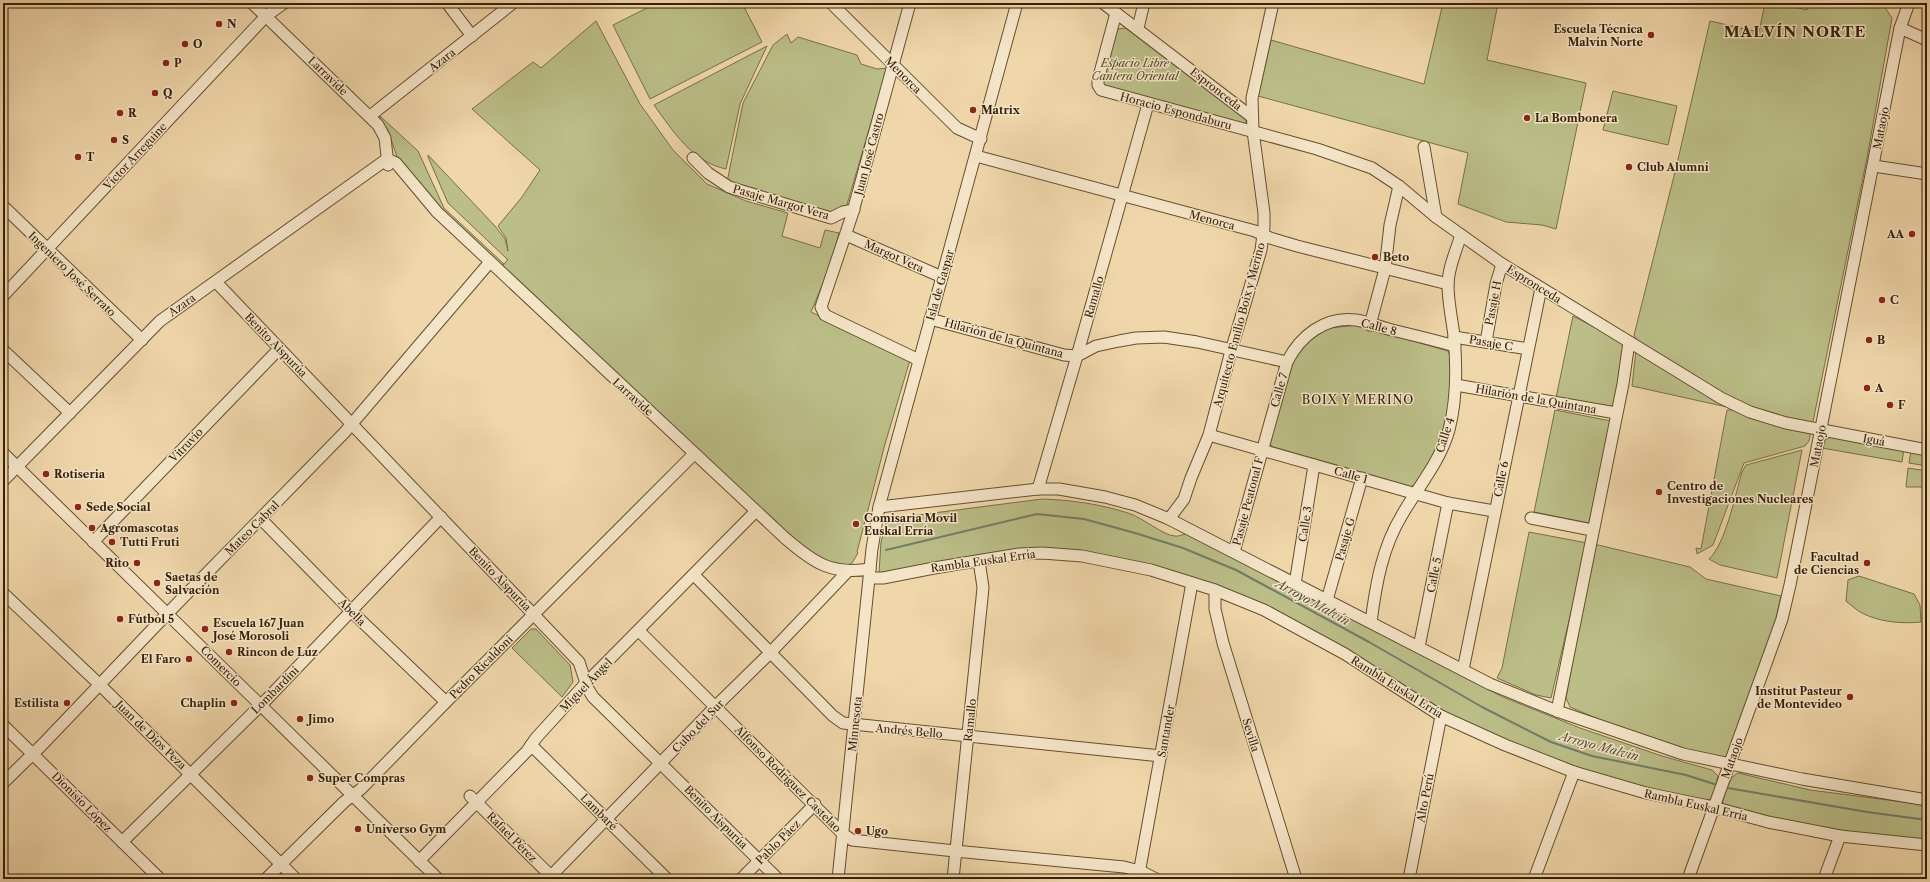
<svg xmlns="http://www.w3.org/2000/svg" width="1930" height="882" font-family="'Libre Caslon Text',serif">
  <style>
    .green { fill: #bbbe87; stroke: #786f48 }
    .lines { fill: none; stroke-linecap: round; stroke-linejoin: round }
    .stream { stroke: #727c6b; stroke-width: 2 }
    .minor-casing { stroke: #644e31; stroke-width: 13 }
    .minor { stroke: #f5e5c8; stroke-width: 11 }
    .poi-dot { fill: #8f2418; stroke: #f5e5c8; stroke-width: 1.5 }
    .labels { text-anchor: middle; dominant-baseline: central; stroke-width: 3; stroke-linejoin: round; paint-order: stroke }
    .poi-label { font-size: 11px; font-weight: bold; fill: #362009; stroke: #f5e5c8; text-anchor: start }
    .street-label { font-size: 11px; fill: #362009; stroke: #f5e5c8 }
    .park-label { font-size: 11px; font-style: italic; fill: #574828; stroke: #f5e5c8 }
    .neighbourhood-label { font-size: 12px; letter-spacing: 1px; fill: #362009; stroke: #f5e5c8 }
    .water-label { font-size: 12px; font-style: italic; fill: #544e3a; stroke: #f5e5c8 }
    .district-label { font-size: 15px; font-weight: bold; letter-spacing: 1px; fill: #362009; stroke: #f5e5c8 }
  </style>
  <rect width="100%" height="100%" fill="#f0d7aa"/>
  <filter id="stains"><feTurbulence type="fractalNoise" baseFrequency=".005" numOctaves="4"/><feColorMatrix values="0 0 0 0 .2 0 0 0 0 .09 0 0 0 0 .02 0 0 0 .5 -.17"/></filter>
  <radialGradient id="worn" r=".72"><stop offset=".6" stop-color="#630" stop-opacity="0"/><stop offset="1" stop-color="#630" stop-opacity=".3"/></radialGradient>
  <!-- green -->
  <g class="green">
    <path d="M657,3H742L762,42L650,99L613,25Z"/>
    <path d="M1443,3H1498L1487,60L1586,83L1556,229L1542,225L1506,222L1458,204L1468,153L1258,96L1271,40L1424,84Z"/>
    <path d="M1765,3H1776L1807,10L1809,3H1882L1892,18L1867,158L1809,441L1805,446L1744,463L1713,545L1697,554L1696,548L1701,549L1727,410H1736V409L1632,386L1637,341L1634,335L1676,168L1710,21L1759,32Z"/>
    <path d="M596,21L640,104L673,150L707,184L746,201L788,213L782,236L820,248L825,230L839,233L831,264L811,312L910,360L885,444L857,552L858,553L852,563L844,567L821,558L793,539L502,267L508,259H507L448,203L428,157V155L495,226L505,239L508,251L506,238L498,226L522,197L540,170L472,109L533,62L541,68Z"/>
    <path d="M1125,28L1137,35L1246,118V124L1104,87L1102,77L1117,29Z"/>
    <path d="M787,34L791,43L798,37L857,55L861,64L877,69L887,68L846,208L828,214L727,182L743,103L773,45Z"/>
    <path d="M767,46L740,104L726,169C692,162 673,131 654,105Z"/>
    <path d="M1613,91L1677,106L1668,145L1603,130Z"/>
    <path d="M380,116L418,151L444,208L504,264L501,266L450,219L411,173L398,160L388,130L380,120Z"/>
    <path d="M1573,316L1624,343L1618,389L1612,409L1556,398Z"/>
    <path d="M1357,325L1448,351C1461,377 1438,476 1410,487L1273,448L1269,442L1296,353L1307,341L1321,332L1330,328Z"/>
    <path d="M1555,410L1611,421L1589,523L1534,512Z"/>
    <path d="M1831,437L1904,449L1902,462L1822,448L1825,440Z"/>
    <path d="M1802,450L1777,578L1720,565L1709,559C1726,543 1735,495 1742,472L1746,465Z"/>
    <path d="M1911,451L1927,453V466L1909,463Z"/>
    <path d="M1908,468L1927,471V487H1906Z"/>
    <path d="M1042,499C1071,500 1100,504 1128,513C1142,517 1164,536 1175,536C1178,537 1183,534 1187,534L1503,697L1580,728L1662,756L1712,770L1718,776L1712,799L1705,800L1637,787L1588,773L1526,750L1458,720L1263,606L1073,551L879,573L881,542L887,519Z"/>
    <path d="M1529,532L1587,543L1551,698L1536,695L1497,678L1502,668Z"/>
    <path d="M1594,544L1690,567L1706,579L1781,596L1772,636L1727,756L1720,759L1655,743L1570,707L1566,698Z"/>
    <path d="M1859,576L1914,594L1920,605L1921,622C1902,624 1879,622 1862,613C1856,610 1851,605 1846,601L1848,580Z"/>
    <path d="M531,629H536L570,665L573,682L562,697L512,648Z"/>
    <path d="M1738,773L1810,790L1927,805V842L1804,826L1722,804C1725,795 1728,777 1738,773Z"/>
  </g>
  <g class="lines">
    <!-- stream -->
    <g class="stream">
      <path d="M886,550L1037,514L1084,519L1135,533L1183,548L1236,570L1369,642L1482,707L1551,742L1592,756L1686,775L1714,784"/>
      <path d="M1728,788L1867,812L1927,820"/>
    </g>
    <defs>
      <g id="minor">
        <path d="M252,3L378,125L385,138L388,165"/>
        <path d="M447,3L472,36"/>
        <path d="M831,3L957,128L981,139"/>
        <path d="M910,3L852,215L821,307L825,315L919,360"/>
        <path d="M1103,3L1252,117"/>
        <path d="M1116,13L1098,80V85L1101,90L1317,149L1372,168L1399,186L1436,217L1502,264L1721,398L1750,412L1786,423L1927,450"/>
        <path d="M1138,28L1144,3"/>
        <path d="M1900,28L1927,40"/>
        <path d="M370,116L513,3"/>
        <path d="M1424,147L1436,217"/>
        <path d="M976,156L1255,231L1270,238L1297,246L1448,284"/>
        <path d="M693,158L708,173L729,187L831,218L843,212L854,210"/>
        <path d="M387,159L396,163L437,212L452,226L785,538C814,563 831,575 870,569"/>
        <path d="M1874,166L1927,174"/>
        <path d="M3,206L142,340"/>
        <path d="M846,235L942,277"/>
        <path d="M216,282L579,662L588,689L593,697L778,879"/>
        <path d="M3,296L266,16L284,3"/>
        <path d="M930,319L1064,355L1077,356L1096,346L1119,341L1136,338L1164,337L1197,342L1287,362"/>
        <path d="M1370,325L1385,269L1390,225L1399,186"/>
        <path d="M1454,337L1528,349"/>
        <path d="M1486,342L1496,284L1502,264"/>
        <path d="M3,350L70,413"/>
        <path d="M1456,385L1616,413"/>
        <path d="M1209,435L1448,503L1494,511"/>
        <path d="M3,453L438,879"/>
        <path d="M3,481L160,321L387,159"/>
        <path d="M1038,489L1077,356L1148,104"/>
        <path d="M879,507L1038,489H1059L1105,497L1135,505L1169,519L1490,684L1557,711L1683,754L1802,779L1927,800"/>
        <path d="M1531,518L1592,530"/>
        <path d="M261,519L351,611L446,702"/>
        <path d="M1169,519L1184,499L1191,478L1209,435L1231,351L1261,250L1264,227V213L1253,131L1252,98L1273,3"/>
        <path d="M93,542L279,349"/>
        <path d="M1234,552L1287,362C1300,336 1325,316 1356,320C1368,322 1380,327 1392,330C1413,335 1434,340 1455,346"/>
        <path d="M694,575L833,716L843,723L1161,756"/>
        <path d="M870,578H883L934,568L1019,554L1042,553L1082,556L1151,570L1215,590L1264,610L1345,654L1441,716L1505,745L1574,772L1646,793L1713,807L1768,822L1840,836L1927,845"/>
        <path d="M1295,584L1314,465"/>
        <path d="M1215,590V609L1223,643L1296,879"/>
        <path d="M3,593L99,684L296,879"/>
        <path d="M1327,600L1362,478"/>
        <path d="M1371,622C1376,584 1382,548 1402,515C1418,487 1440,462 1449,430C1457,399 1457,368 1454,336C1452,319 1448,302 1448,285C1448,268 1456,251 1461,235"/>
        <path d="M639,631L843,834L852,840L955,851L1124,867L1140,871L1156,879"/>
        <path d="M1419,647L1448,503"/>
        <path d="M1463,670L1541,288"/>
        <path d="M1557,711L1623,384L1629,342"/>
        <path d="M3,725L160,879"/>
        <path d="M531,745L667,879"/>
        <path d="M3,783L41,746L167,614L344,433L490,262"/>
        <path d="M470,796L554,879"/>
        <path d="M122,842L268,698L441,517"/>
        <path d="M419,861L527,751L536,738L586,683L755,512"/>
        <path d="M266,879L344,802L361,789L446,702L694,454"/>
        <path d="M548,879L715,707L771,652L847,572"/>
        <path d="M741,879L815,804"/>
        <path d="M838,879L872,549L879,507L1017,3"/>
        <path d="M953,879L982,598L983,587L979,561"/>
        <path d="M1138,879L1192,583"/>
        <path d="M1409,879L1441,716"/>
        <path d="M1534,879L1574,772"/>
        <path d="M1688,879L1782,619L1790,585L1900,28L1909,3"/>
        <path d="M1824,879L1840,836"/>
      </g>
    </defs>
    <!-- minor casing -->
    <use href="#minor" class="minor-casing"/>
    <!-- minor -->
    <use href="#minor" class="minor"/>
  </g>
  <!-- markers -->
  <g class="poi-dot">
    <circle cx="219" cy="24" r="4"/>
    <circle cx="1651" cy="35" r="4"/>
    <circle cx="185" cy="44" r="4"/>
    <circle cx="166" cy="63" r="4"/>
    <circle cx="155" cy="93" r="4"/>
    <circle cx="973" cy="110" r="4"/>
    <circle cx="120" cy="113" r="4"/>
    <circle cx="1527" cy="118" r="4"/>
    <circle cx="114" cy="140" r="4"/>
    <circle cx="78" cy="157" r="4"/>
    <circle cx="1629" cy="167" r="4"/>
    <circle cx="1912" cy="234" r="4"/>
    <circle cx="1375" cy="257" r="4"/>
    <circle cx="1882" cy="300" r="4"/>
    <circle cx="1869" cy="340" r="4"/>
    <circle cx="1867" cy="388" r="4"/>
    <circle cx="1890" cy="405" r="4"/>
    <circle cx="46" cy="474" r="4"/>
    <circle cx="1659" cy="492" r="4"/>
    <circle cx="78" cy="507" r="4"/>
    <circle cx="856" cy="524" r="4"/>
    <circle cx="92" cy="528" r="4"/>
    <circle cx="112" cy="542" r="4"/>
    <circle cx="137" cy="563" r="4"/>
    <circle cx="1867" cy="563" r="4"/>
    <circle cx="157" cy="583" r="4"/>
    <circle cx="120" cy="619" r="4"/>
    <circle cx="205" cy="629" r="4"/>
    <circle cx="229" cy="652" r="4"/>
    <circle cx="189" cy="659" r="4"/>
    <circle cx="1850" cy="697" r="4"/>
    <circle cx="67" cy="703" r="4"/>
    <circle cx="234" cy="703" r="4"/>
    <circle cx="300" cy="719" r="4"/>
    <circle cx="310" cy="778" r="4"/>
    <circle cx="358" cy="829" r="4"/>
    <circle cx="858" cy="831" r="4"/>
  </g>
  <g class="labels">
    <!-- poi labels -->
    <g class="poi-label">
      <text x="227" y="24">N</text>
      <text x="1643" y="29" text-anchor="end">Escuela Técnica<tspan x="1643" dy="13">Malvín Norte</tspan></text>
      <text x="193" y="44">O</text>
      <text x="174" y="63">P</text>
      <text x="163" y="93">Q</text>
      <text x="981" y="110">Matrix</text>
      <text x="128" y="113">R</text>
      <text x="1535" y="118">La Bombonera</text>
      <text x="122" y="140">S</text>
      <text x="86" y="157">T</text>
      <text x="1637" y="167">Club Alumni</text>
      <text x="1904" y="234" text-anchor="end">AA</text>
      <text x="1383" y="257">Beto</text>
      <text x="1890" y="300">C</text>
      <text x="1877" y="340">B</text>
      <text x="1875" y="388">A</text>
      <text x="1898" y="405">F</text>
      <text x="54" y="474">Rotiseria</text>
      <text x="1667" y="486">Centro de<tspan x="1667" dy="13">Investigaciones Nucleares</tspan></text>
      <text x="86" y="507">Sede Social</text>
      <text x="864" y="518">Comisaria Movil<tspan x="864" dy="13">Euskal Erría</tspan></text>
      <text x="100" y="528">Agromascotas</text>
      <text x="120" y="542">Tutti Fruti</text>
      <text x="1859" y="557" text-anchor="end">Facultad<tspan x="1859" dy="13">de Ciencias</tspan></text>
      <text x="129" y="563" text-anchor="end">Rito</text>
      <text x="165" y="577">Saetas de<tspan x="165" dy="13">Salvación</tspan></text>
      <text x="128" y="619">Fútbol 5</text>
      <text x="213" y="623">Escuela 167 Juan<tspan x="213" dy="13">José Morosoli</tspan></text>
      <text x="237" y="652">Rincon de Luz</text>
      <text x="181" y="659" text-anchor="end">El Faro</text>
      <text x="1842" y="691" text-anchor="end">Institut Pasteur<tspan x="1842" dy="13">de Montevideo</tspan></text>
      <text x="59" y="703" text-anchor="end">Estilista</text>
      <text x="226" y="703" text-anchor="end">Chaplin</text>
      <text x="308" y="719">Jimo</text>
      <text x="318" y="778">Super Compras</text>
      <text x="366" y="829">Universo Gym</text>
      <text x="866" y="831">Ugo</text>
    </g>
    <!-- street labels -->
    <g class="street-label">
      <text transform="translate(442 60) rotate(-38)">Azara</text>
      <text transform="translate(903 75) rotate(45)">Menorca</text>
      <text transform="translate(328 76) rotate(44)">Larravide</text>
      <text transform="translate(1216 89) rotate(38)">Espronceda</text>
      <text transform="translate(1176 111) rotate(15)">Horacio Espondaburu</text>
      <text transform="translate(1881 128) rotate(-79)">Mataojo</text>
      <text transform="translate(869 154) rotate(-75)">Juan José Castro</text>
      <text transform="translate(135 156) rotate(-47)">Víctor Arreguine</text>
      <text transform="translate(781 202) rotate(16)">Pasaje Margot Vera</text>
      <text transform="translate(1212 220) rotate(15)">Menorca</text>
      <text transform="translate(894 256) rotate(24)">Margot Vera</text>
      <text transform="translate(72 274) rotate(44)">Ingeniero José Serrato</text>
      <text transform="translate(1534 284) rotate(32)">Espronceda</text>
      <text transform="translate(940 285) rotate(-74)">Isla de Gaspar</text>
      <text transform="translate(1094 297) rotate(-74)">Ramallo</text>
      <text transform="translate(1493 303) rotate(-79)">Pasaje H</text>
      <text transform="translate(182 305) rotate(-35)">Azara</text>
      <text transform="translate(1239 325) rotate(-75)">Arquitecto Emilio Boix y Merino</text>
      <text transform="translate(1379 327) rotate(15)">Calle 8</text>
      <text transform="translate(1004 338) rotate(15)">Hilarión de la Quintana</text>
      <text transform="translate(1491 343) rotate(10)">Pasaje C</text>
      <text transform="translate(276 345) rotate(46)">Benito Aispurúa</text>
      <text transform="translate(1279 390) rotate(-74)">Calle 7</text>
      <text transform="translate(633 397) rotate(42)">Larravide</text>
      <text transform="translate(1536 399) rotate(10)">Hilarión de la Quintana</text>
      <text transform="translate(1445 435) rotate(-72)">Calle 4</text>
      <text transform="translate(1874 440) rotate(10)">Iguá</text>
      <text transform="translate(186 445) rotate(-46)">Vitruvio</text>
      <text transform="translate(1818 446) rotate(-79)">Mataojo</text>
      <text transform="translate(1351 475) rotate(16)">Calle 1</text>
      <text transform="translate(1501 479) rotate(-79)">Calle 6</text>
      <text transform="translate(1248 501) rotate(-75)">Pasaje Peatonal F</text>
      <text transform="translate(1305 524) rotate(-81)">Calle 3</text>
      <text transform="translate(252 528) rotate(-45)">Mateo Cabral</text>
      <text transform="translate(1345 539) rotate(-74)">Pasaje G</text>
      <text transform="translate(983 561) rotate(-8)">Rambla Euskal Erría</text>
      <text transform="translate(1434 575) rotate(-79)">Calle 5</text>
      <text transform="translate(500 579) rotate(46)">Benito Aispurúa</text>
      <text transform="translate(352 612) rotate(45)">Abella</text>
      <text transform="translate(221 666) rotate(45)">Comercio</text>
      <text transform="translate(481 667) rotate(-45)">Pedro Ricaldoni</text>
      <text transform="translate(586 685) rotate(-46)">Miguel Ángel</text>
      <text transform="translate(1397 687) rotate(32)">Rambla Euskal Erría</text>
      <text transform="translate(275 690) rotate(-45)">Lombardini</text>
      <text transform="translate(970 720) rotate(-84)">Ramallo</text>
      <text transform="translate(855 724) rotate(-84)">Minnesota</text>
      <text transform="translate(698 726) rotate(-46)">Cubo del Sur</text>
      <text transform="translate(909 731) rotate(5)">Andrés Bello</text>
      <text transform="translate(1166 731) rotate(-80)">Santander</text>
      <text transform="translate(151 735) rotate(44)">Juan de Dios Peza</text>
      <text transform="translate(1251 735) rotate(73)">Sevilla</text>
      <text transform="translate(1732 758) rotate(-70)">Mataojo</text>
      <text transform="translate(788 779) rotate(45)">Alfonso Rodríguez Castelao</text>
      <text transform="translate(1425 798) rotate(-79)">Alto Perú</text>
      <text transform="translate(82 802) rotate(45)">Dionisio López</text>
      <text transform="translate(1696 805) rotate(13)">Rambla Euskal Erría</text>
      <text transform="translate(599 812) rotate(45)">Lambaré</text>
      <text transform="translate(716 817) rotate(45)">Benito Aispurúa</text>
      <text transform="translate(512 837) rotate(45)">Rafael Pérez</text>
      <text transform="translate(778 842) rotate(-45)">Pablo Páez</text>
    </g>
    <!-- park labels -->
    <g class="park-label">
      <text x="1135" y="63">Espacio Libre<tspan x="1135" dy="13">Cantera Oriental</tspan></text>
    </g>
    <!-- neighbourhood labels -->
    <g class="neighbourhood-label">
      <text x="1358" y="399">BOIX Y MERINO</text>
    </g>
    <!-- water labels -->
    <g class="water-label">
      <text transform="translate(1313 602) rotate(29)">Arroyo Malvín</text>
      <text transform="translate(1599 746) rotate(15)">Arroyo Malvín</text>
    </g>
    <!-- district labels -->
    <g class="district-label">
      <text x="1795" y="31">MALVÍN NORTE</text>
    </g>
  </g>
  <!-- margin -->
  <rect width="1930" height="882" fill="none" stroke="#f0d7aa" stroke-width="16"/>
  <rect x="4" y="4" width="1922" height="874" fill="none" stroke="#362009" stroke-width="2"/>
  <rect x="8" y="8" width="1914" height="866" fill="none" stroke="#362009"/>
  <rect width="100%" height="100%" filter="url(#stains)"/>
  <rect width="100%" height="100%" fill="url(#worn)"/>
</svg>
